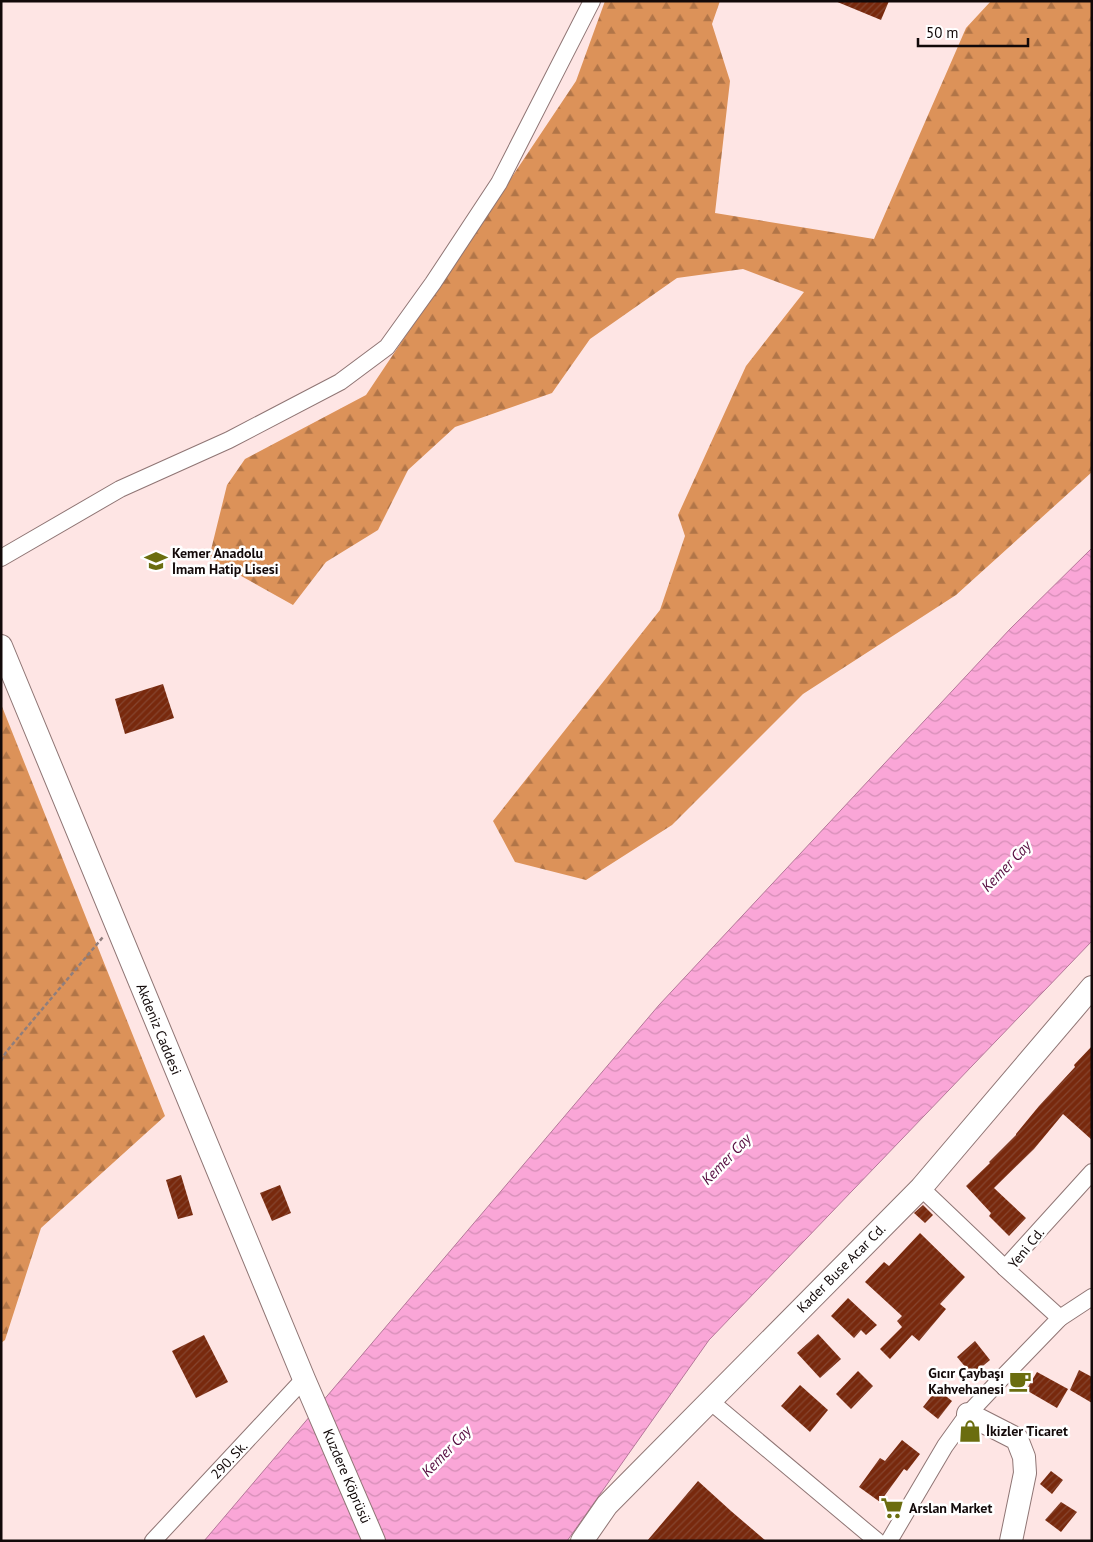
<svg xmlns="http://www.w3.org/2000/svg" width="1093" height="1542" font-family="'PT Sans',sans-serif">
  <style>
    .forest { fill: url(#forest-firs) }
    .water { fill: url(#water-waves); stroke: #b47799 }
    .building { fill: url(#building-hatch) }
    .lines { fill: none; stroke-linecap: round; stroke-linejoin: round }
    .street-casing { stroke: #8f7574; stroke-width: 18 }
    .secondary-casing { stroke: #8f7574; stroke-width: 24 }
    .path { stroke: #8f7e7d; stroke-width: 2.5; stroke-dasharray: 4 2.5; stroke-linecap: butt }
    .street { stroke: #fff; stroke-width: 16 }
    .secondary { stroke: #fff; stroke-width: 22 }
    .labels { text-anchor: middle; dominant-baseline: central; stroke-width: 5; stroke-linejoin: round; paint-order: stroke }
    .poi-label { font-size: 14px; font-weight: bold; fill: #120909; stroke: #fff; text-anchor: start }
    .street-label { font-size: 14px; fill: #120909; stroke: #fff }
    .water-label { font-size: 15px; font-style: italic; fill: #540a3d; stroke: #fff }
  </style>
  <defs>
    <pattern id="forest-firs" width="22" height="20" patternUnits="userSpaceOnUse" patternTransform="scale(1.25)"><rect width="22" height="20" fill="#dc9259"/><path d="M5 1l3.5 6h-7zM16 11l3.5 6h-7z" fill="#b17548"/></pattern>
    <pattern id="water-waves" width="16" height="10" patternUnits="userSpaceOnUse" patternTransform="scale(1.25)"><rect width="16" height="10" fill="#faa6d7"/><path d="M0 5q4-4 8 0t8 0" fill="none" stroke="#d58eb7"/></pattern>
    <pattern id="building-hatch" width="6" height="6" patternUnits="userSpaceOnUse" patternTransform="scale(1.25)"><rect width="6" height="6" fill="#78290d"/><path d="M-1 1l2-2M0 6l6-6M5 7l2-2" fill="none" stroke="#85452f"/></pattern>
  </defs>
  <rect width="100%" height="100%" fill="#fee5e4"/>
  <!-- forest -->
  <g class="forest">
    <path d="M605,1H720L712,24L730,81L715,213L874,239L966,28L991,1H1092V472L956,595L803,694L672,825L586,880L515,862L493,821L660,610L685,536L678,515L746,366L804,292L743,269L677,278L590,339L552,393L455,427L408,470L378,530L326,562L293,605L209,558L227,485L245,459L366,395L576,81Z"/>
    <path d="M1,704L165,1116L41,1228L5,1340L1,1343Z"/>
  </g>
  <!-- water -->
  <path class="water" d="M1092,548V941L709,1340L567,1541H204L659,1005L1010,629Z"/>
  <!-- building -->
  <g class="building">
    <path d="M835,1H889L881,20Z"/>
    <path d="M163,684L174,718L125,734L115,699Z"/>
    <path d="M1092,1046V1140L1063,1114L1034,1149L994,1188L1026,1218L1009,1236L989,1216L991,1213L966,1186L990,1163L989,1162L1016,1135V1134L1039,1106L1075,1067L1074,1065Z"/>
    <path d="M181,1175L193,1215L178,1219L166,1180Z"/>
    <path d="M280,1185L291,1213L272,1221L260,1193Z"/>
    <path d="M923,1205L933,1215L925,1223L914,1213Z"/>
    <path d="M920,1233L965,1277L940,1304L946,1309L919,1341L912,1335L890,1359L880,1349L902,1327L897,1321L902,1316L865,1282L884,1262L889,1266Z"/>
    <path d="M848,1298L877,1325L866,1335L861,1330L854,1338L831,1316Z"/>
    <path d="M818,1334L841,1359L820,1378L797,1353Z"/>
    <path d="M204,1335L228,1382L196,1398L172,1351Z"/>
    <path d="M975,1341L990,1360L972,1375L957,1357Z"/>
    <path d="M1079,1370L1092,1377V1403L1070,1390Z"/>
    <path d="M858,1371L873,1386L851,1409L836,1394Z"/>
    <path d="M1037,1372L1068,1389L1057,1408L1026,1390Z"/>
    <path d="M800,1385L828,1410L810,1432L781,1406Z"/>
    <path d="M937,1389L952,1401L938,1419L923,1407Z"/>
    <path d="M902,1440L920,1454L907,1471L904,1469L880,1502L859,1487L880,1458L885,1461Z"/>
    <path d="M1051,1471L1063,1480L1052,1494L1040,1484Z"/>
    <path d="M698,1481L731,1511L766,1541H647Z"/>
    <path d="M1061,1502L1077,1512L1061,1532L1045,1520Z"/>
  </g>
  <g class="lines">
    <defs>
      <g id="street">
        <path d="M1,558L120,489L229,440L340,382L387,347L433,283L499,183L592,1"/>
        <path d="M921,1188L1005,1268"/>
        <path d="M1060,1318L1005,1268L1092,1172"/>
        <path d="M710,1401L877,1541"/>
        <path d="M153,1541L304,1379"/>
        <path d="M889,1541L945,1446L968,1414L1000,1380L1060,1318L1092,1297"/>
      </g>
      <g id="secondary">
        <path d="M1,646L304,1379L374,1541"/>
        <path d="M968,1414L1017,1439L1024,1457L1025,1473L1011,1541"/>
        <path d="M582,1541L607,1505L921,1188L1092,987"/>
      </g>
    </defs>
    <!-- street casing -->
    <use href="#street" class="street-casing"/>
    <!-- secondary casing -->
    <use href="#secondary" class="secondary-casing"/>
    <!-- path -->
    <path class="path" d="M1,1061L6,1052L103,937"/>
    <!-- street -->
    <use href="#street" class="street"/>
    <!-- secondary -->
    <use href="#secondary" class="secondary"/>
  </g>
  <!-- icons -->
  <defs>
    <symbol id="school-bare" viewBox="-9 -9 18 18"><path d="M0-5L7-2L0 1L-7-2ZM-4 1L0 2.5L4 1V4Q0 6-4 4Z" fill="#6b6d0f" stroke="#fff" stroke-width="2.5" paint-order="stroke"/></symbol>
    <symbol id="cafe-bare" viewBox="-9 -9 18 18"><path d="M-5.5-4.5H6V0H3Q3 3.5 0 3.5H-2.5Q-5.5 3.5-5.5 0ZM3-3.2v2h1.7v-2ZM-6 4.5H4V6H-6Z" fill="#6b6d0f" stroke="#fff" stroke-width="2.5" paint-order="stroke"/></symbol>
    <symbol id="shop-bare" viewBox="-9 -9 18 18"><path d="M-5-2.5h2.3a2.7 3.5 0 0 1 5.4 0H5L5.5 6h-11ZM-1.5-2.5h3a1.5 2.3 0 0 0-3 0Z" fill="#6b6d0f" stroke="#fff" stroke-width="2.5" paint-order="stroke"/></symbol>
    <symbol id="supermarket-bare" viewBox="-9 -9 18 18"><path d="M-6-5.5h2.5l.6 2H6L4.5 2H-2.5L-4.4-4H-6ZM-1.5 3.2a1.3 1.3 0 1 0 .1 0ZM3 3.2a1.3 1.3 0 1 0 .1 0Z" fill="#6b6d0f" stroke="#fff" stroke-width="2.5" paint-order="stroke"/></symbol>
  </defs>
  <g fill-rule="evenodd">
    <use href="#school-bare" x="140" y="545" width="32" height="32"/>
    <use href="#cafe-bare" x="1004" y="1365" width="32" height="32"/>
    <use href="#shop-bare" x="954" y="1415" width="32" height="32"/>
    <use href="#supermarket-bare" x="876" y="1492" width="32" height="32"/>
  </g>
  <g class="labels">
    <!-- poi labels -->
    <g class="poi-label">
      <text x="172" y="553">Kemer Anadolu<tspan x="172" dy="16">İmam Hatip Lisesi</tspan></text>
      <text x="1004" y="1373" text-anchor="end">Gıcır Çaybaşı<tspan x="1004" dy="16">Kahvehanesi</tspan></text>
      <text x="986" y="1431">İkizler Ticaret</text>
      <text x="909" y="1508">Arslan Market</text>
    </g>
    <!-- street labels -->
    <g class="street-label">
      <text transform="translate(159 1029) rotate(68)">Akdeniz Caddesi</text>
      <text transform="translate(1026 1248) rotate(-51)">Yeni Cd.</text>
      <text transform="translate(841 1268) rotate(-45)">Kader Buse Acar Cd.</text>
      <text transform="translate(229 1460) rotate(-47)">290. Sk.</text>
      <text transform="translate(347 1476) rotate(67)">Kuzdere Köprüsü</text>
    </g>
    <!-- water labels -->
    <g class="water-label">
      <text transform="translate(1006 866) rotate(-46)">Kemer Cay</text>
      <text transform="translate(726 1159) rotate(-46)">Kemer Cay</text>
      <text transform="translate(446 1451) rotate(-46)">Kemer Cay</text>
    </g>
  </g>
  <!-- border -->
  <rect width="1093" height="1542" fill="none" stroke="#120909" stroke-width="5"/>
  <!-- scale -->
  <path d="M918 38v8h110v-8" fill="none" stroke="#120909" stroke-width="2.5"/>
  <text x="926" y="38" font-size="15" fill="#120909" stroke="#ffffff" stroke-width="4" paint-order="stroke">50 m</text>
</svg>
